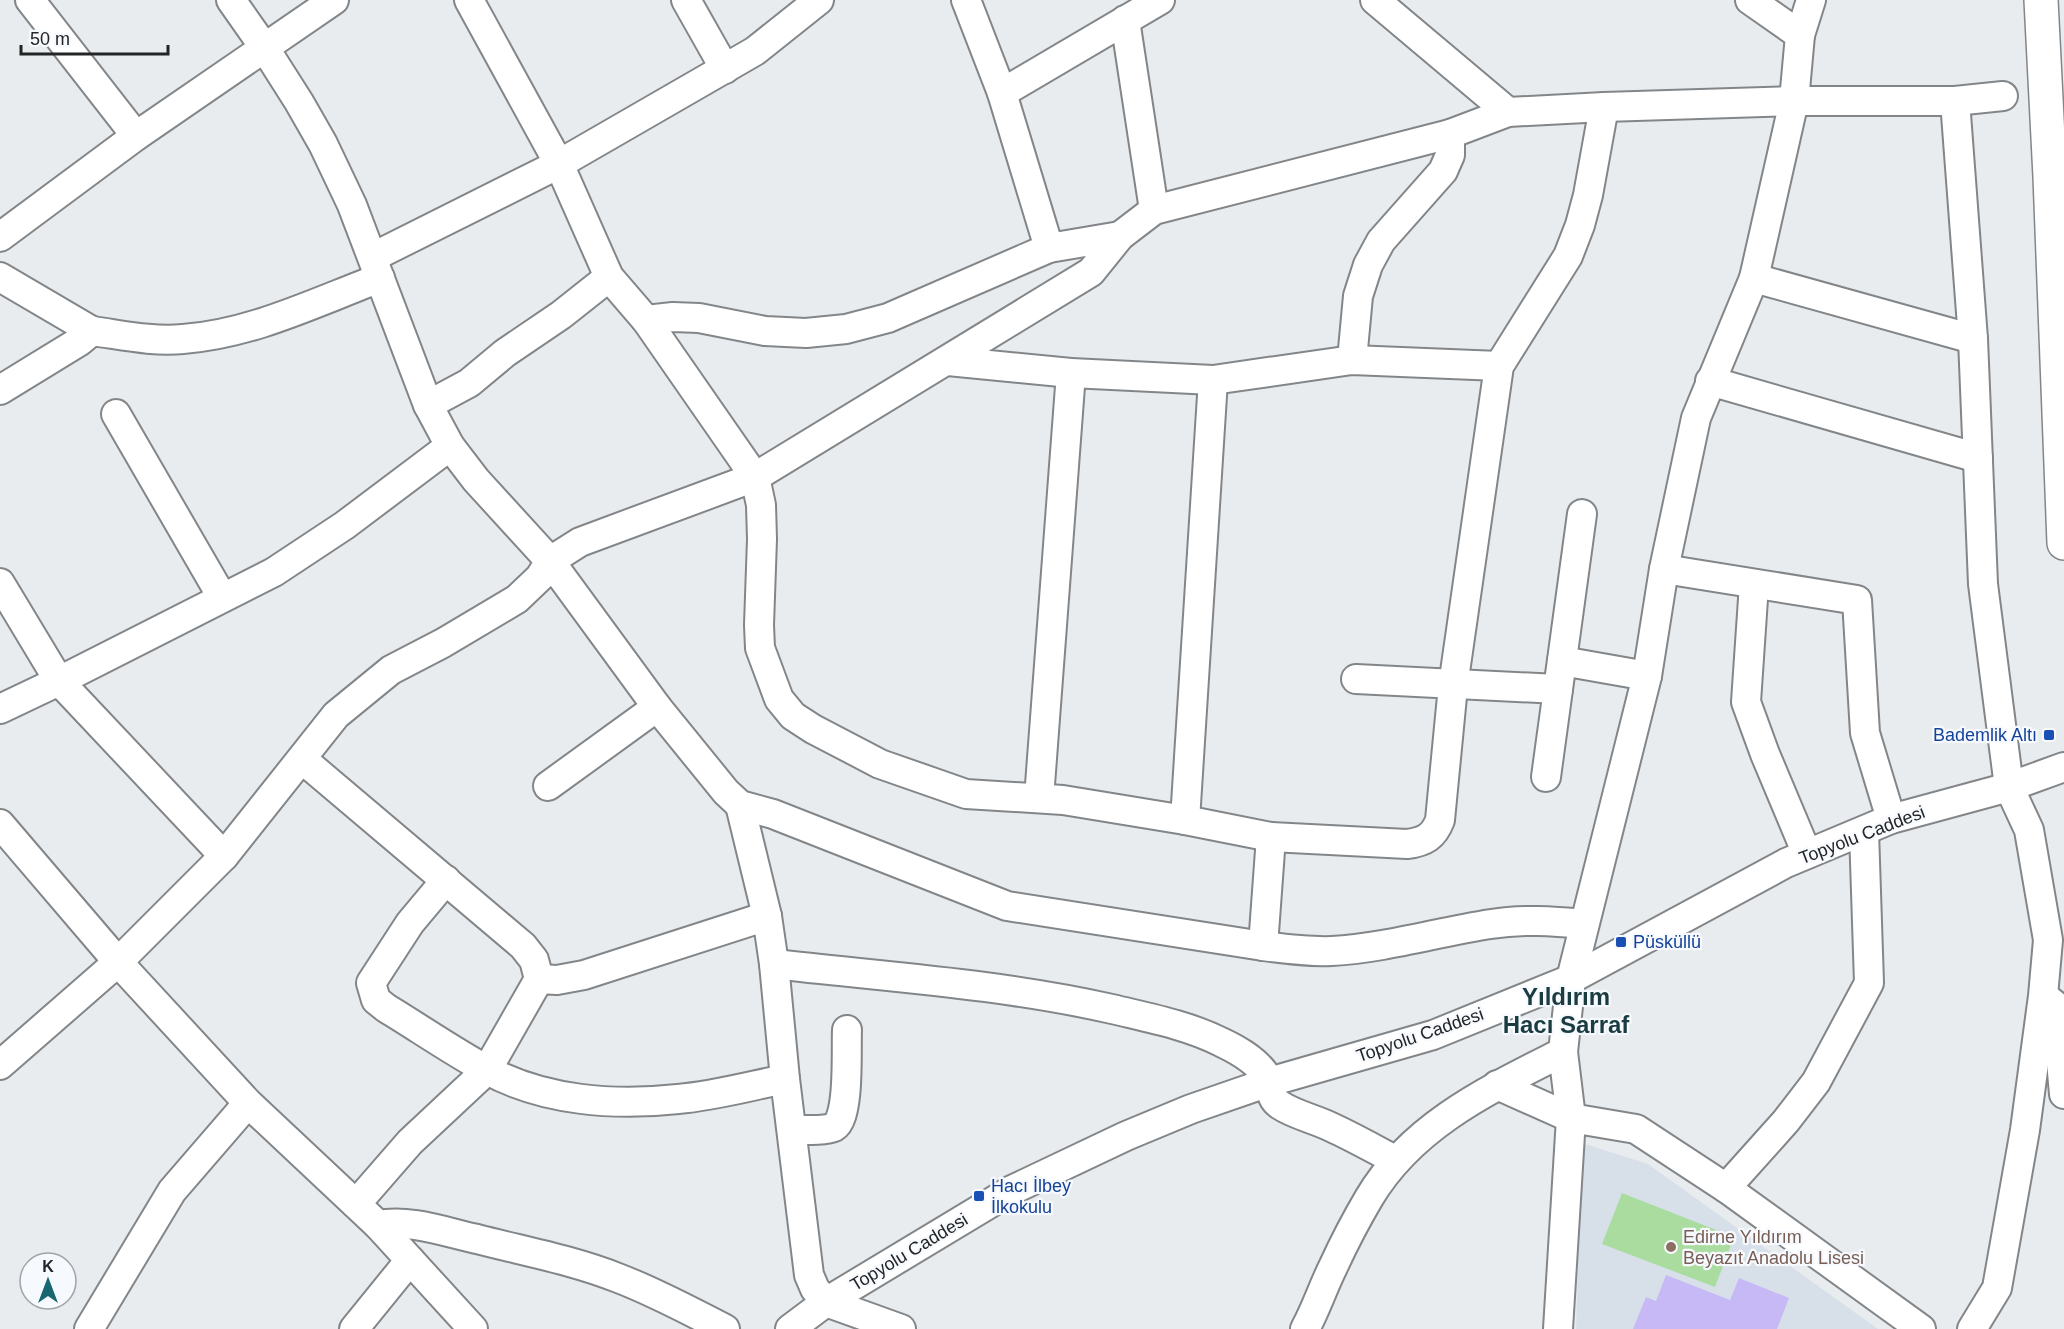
<svg xmlns="http://www.w3.org/2000/svg" width="2064" height="1329" font-family="Arial,sans-serif">
  <style>
    .built { fill: #d7e0e9 }
    .green { fill: #aadc9f }
    .building { fill: #c7b8f6 }
    .lines { fill: none; stroke-linecap: round; stroke-linejoin: round }
    .minor-casing { stroke: #838689; stroke-width: 32 }
    .major-casing { stroke: #838689; stroke-width: 36 }
    .minor { stroke: #fff; stroke-width: 28 }
    .major { stroke: #fff; stroke-width: 33 }
    .transit-dot { fill: #1a4fb4; stroke: #f6f9fd; stroke-width: 2 }
    .education-dot { fill: #8d6e63; stroke: #f6f9fd; stroke-width: 2 }
    .labels { text-anchor: middle; dominant-baseline: central; stroke-width: 4.5; stroke-linejoin: round; paint-order: stroke }
    .transit-label { font-size: 18px; fill: #164399; stroke: #f6f9fd; text-anchor: start }
    .street-label { font-size: 18px; fill: #232425; stroke: #f6f9fd }
    .education-label { font-size: 18px; fill: #785e54; stroke: #f6f9fd; text-anchor: start }
    .district-label { font-size: 24px; font-weight: bold; fill: #1a3c40; stroke: #f6f9fd }
  </style>
  <rect width="100%" height="100%" fill="#e8ecef"/>
  <!-- built -->
  <path class="built" d="M1582,1143L1648,1164L1878,1329H1576Z"/>
  <!-- green -->
  <path class="green" d="M1622,1193L1734,1237L1715,1287L1602,1244Z"/>
  <!-- building -->
  <path class="building" d="M1666,1275L1730,1300L1739,1278L1789,1298L1777,1329H1633L1646,1297L1656,1301Z"/>
  <g class="lines">
    <defs>
      <g id="minor">
        <path d="M30,0L136,136"/>
        <path d="M231,0L264,47L299,102L323,144L352,205L428,405L450,446L476,480L550,561L657,707L726,792L740,805L773,814L1007,906L1263,946C1286,949 1309,952 1332,951C1386,948 1438,932 1491,924C1522,919 1553,921 1584,924"/>
        <path d="M469,0L559,164L609,277L646,320L755,477L761,505L762,539L759,625L760,648L779,699L793,716L813,729L880,764L966,794L1063,800L1185,820L1271,837L1407,844C1425,842 1434,836 1440,820L1453,686L1499,366L1568,256L1580,225L1588,195L1604,107"/>
        <path d="M686,0L725,69"/>
        <path d="M966,0L1002,93"/>
        <path d="M1375,0L1508,112"/>
        <path d="M1125,20L1154,210"/>
        <path d="M1800,35L1811,0"/>
        <path d="M1955,101L2003,96"/>
        <path d="M0,237L136,136L334,0"/>
        <path d="M1049,248L1002,93L1160,0"/>
        <path d="M373,257L559,164L755,51L819,0"/>
        <path d="M0,277L92,331"/>
        <path d="M1754,278L1973,339"/>
        <path d="M646,320L673,317L699,318L765,331L806,333L846,329L888,318L1049,248L1120,236"/>
        <path d="M1352,360L1358,296L1368,265L1381,241L1443,171L1450,155V134"/>
        <path d="M948,361L1071,373L1213,380L1352,360L1499,366"/>
        <path d="M1710,381L1978,458"/>
        <path d="M0,390L80,341L92,331C122,335 153,342 183,339C252,334 316,302 380,278"/>
        <path d="M428,405L469,383L505,353L561,315L609,277"/>
        <path d="M116,414L222,597"/>
        <path d="M1664,569L1857,600L1865,733L1891,819"/>
        <path d="M0,583L59,681L224,856"/>
        <path d="M1754,584L1746,702L1765,754L1807,854"/>
        <path d="M1562,661L1647,676"/>
        <path d="M1356,679L1558,689"/>
        <path d="M0,709L59,681L274,572L345,525L450,446"/>
        <path d="M302,759L523,946L534,960L539,979"/>
        <path d="M1546,777L1582,514"/>
        <path d="M548,786L657,707"/>
        <path d="M1039,798L1071,373"/>
        <path d="M740,805L767,916L774,964L785,1079L809,1275L815,1289L826,1302L901,1329"/>
        <path d="M1185,820L1213,380"/>
        <path d="M0,824L118,962L248,1103L378,1225L473,1329"/>
        <path d="M446,880L410,923L371,983L376,1000L386,1008C419,1028 452,1051 487,1070C544,1101 614,1106 678,1099C714,1096 750,1086 785,1079"/>
        <path d="M1263,946L1271,837"/>
        <path d="M774,964C887,977 1001,984 1112,1009C1149,1018 1187,1025 1221,1042C1238,1050 1262,1063 1269,1082C1272,1092 1271,1099 1280,1105C1295,1115 1315,1119 1331,1127C1353,1137 1374,1149 1395,1160"/>
        <path d="M2045,997L2056,1006L2064,1094"/>
        <path d="M0,1065L118,962L224,856L336,715L391,670L443,643L517,599L540,577L550,561L580,542L755,477L1091,272L1120,236L1154,210L1450,134L1508,112L1604,107L1794,101H1955L1973,339L1983,584L2009,787L2029,830L2048,940L2043,996L2025,1130L1997,1288L1972,1329"/>
        <path d="M1497,1085L1571,1118L1563,1052"/>
        <path d="M792,1130C802,1130 826,1131 834,1127C850,1118 846,1049 847,1030"/>
        <path d="M1726,1188L1786,1121L1816,1082L1869,983L1864,831"/>
        <path d="M356,1204L410,1142L487,1070L539,979L557,980L584,975L767,916"/>
        <path d="M378,1225C410,1219 445,1232 477,1239C523,1251 573,1260 618,1278C655,1292 690,1311 725,1329"/>
        <path d="M89,1329L172,1191L248,1103"/>
        <path d="M354,1329L410,1260"/>
        <path d="M790,1329L826,1302L1012,1190L1126,1136L1191,1109L1269,1082L1433,1035L1571,979L1786,863L1891,819L2009,787L2064,767"/>
        <path d="M1305,1329C1316,1309 1323,1287 1333,1267C1344,1243 1356,1220 1369,1198C1412,1125 1490,1089 1563,1052L1571,979L1647,676L1664,569L1696,418L1754,278L1794,101L1800,35L1750,0"/>
        <path d="M1558,1329L1571,1118L1636,1129L1726,1188L1921,1329"/>
      </g>
      <path id="major" d="M2041,0L2050,177L2064,543"/>
    </defs>
    <!-- minor casing -->
    <use href="#minor" class="minor-casing"/>
    <!-- major casing -->
    <use href="#major" class="major-casing"/>
    <!-- minor -->
    <use href="#minor" class="minor"/>
    <!-- major -->
    <use href="#major" class="major"/>
  </g>
  <!-- markers -->
  <g class="transit-dot">
    <rect x="2043" y="729" width="12" height="12" rx="3"/>
    <rect x="1615" y="936" width="12" height="12" rx="3"/>
    <rect x="973" y="1190" width="12" height="12" rx="3"/>
  </g>
  <circle class="education-dot" cx="1671" cy="1247" r="6"/>
  <g class="labels">
    <!-- transit labels -->
    <g class="transit-label">
      <text x="2037" y="735" text-anchor="end">Bademlik Altı</text>
      <text x="1633" y="942">Püsküllü</text>
      <text x="991" y="1186">Hacı İlbey<tspan x="991" dy="21">İlkokulu</tspan></text>
    </g>
    <!-- street labels -->
    <g class="street-label">
      <text transform="translate(1862 835) rotate(-21)">Topyolu Caddesi</text>
      <text transform="translate(1420 1035) rotate(-19)">Topyolu Caddesi</text>
      <text transform="translate(909 1252) rotate(-31)">Topyolu Caddesi</text>
    </g>
    <!-- education labels -->
    <g class="education-label">
      <text x="1683" y="1237">Edirne Yıldırım<tspan x="1683" dy="21">Beyazıt Anadolu Lisesi</tspan></text>
    </g>
    <!-- district labels -->
    <g class="district-label">
      <text x="1566" y="996">Yıldırım<tspan x="1566" dy="28">Hacı Sarraf</tspan></text>
    </g>
  </g>
  <!-- north arrow -->
  <g transform="translate(48 1281)"><circle r="28" fill="#f6f9fd" stroke="#a2a4a7" stroke-width="1.5"/>
  <path d="M0-4.5L10 22L0 15L-10 22Z" fill="#19666e"/>
  <text y="-9" font-size="16" font-weight="bold" text-anchor="middle" fill="#232425">K</text>
  </g>
  <!-- scale -->
  <path d="M21 45v9h147v-9" fill="none" stroke="#232425" stroke-width="3"/>
  <text x="30" y="45" font-size="18" fill="#232425" stroke="#f6f9fd" stroke-width="4.5" paint-order="stroke">50 m</text>
</svg>
